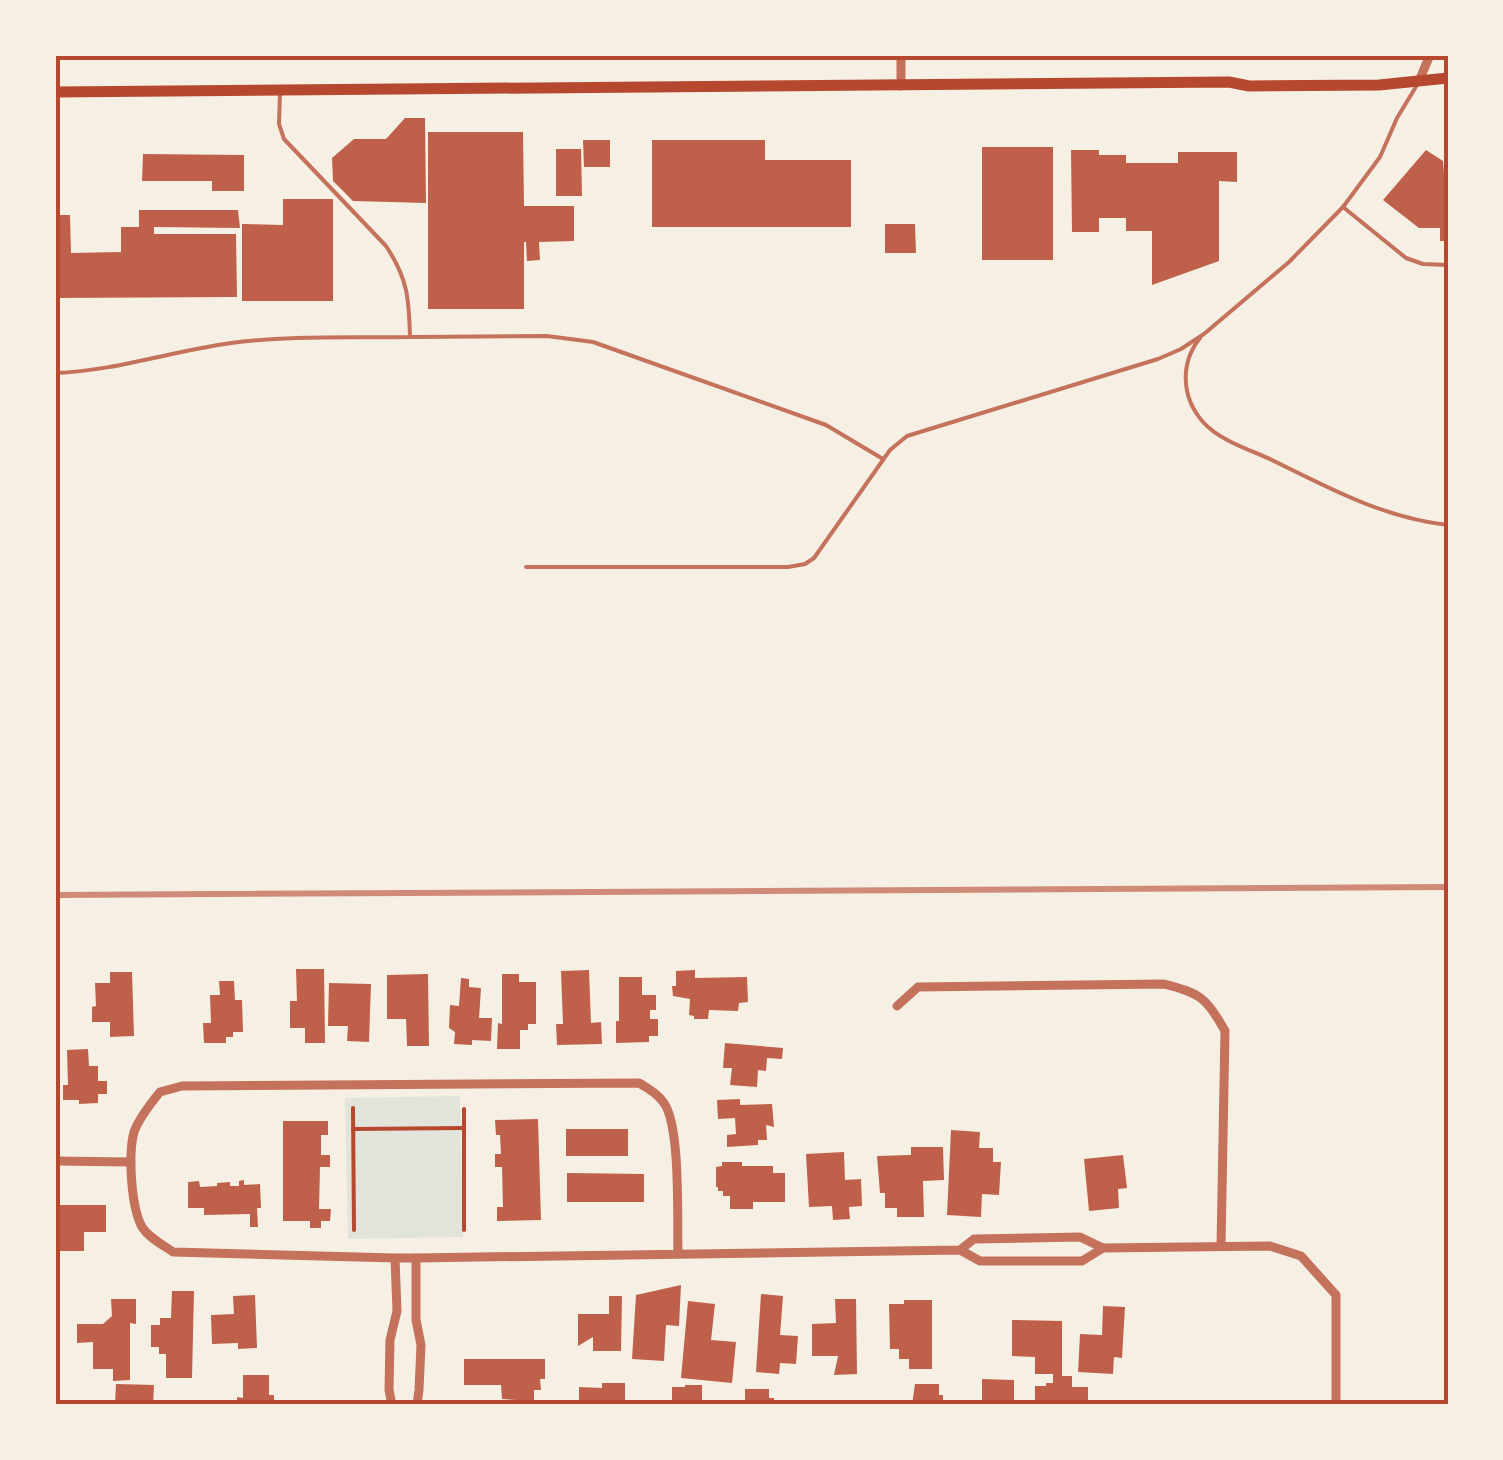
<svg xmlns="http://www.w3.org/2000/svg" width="1503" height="1460" font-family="Karla,sans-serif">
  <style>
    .green { fill: #e2e4dc }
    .building { fill: #bf614a }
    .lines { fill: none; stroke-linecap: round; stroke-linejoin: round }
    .path { stroke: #b5482f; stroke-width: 4 }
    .service { stroke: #c5725c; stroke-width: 4 }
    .minor { stroke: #c5725c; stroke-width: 9 }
    .secondary { stroke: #b5482f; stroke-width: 11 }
    .rail { stroke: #cf8b77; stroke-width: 6 }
    .neatline { fill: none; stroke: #b5482f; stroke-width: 4 }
  </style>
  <rect width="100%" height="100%" fill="#f6efe4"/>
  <!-- green -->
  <path class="green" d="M460,1096L463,1237L348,1239L345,1098Z"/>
  <!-- building -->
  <g class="building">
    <path d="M405,118H425L426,203L353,201L333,181L332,158L354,139H386Z"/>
    <path d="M428,132H523L524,206H574V241L539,242L540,260L527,261L526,242H524V309H428Z"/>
    <path d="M583,140H610V167H584Z"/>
    <path d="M652,140H765V160H851V227H652Z"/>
    <rect x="982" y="147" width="71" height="113"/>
    <path d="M556,149H581L582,196H556Z"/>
    <path d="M1071,150H1099V155H1126V163H1178V152H1237V182L1219,181V261L1152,285V231H1126V218H1099V232H1072Z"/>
    <path d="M1426,150L1443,161L1444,173L1448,172V241H1440V228H1419L1383,200Z"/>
    <path d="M143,154L244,155V191H212V181H142Z"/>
    <path d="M283,199H333V301H242V224L283,225Z"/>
    <path d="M139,210H238L240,228L154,227V234H236L237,297L55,298V215H70L71,253L121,252V227H139Z"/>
    <path d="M885,224H915L916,253H885Z"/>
    <path d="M296,969H324L325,1043H305V1028H290V1001H297Z"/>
    <path d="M589,970L591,1023L601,1022L602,1044L557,1045L556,1024H563L561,971Z"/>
    <path d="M695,970V978L747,977L748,1002L739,1003L738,1011L709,1010L708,1019H694V1016L689,1015L690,999L673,996L672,986H676V971Z"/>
    <path d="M110,972H132L134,1036L110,1037V1022H92V1007L96,1006L95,983H110Z"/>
    <path d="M428,974L429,1046H407L406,1019H387V975Z"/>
    <path d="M502,974H519V982H536V1024H528V1030H520V1049H497L498,1023L502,1024Z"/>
    <path d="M619,977H642V995H656V1010H650V1019H658V1036H649V1042L616,1043V1021H619Z"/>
    <path d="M461,978L469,979V987L481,988L479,1018H492L491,1041L472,1040V1045L454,1044L455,1032L449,1028L450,1005L459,1006Z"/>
    <path d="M219,981H234L235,1000H242L243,1032H233V1037H226V1043H204L203,1023H211L210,995H220Z"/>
    <path d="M329,983L371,984L369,1042L347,1041L348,1026H328Z"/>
    <path d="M725,1043L783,1048L782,1059L767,1058L766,1071L758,1070L757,1087L730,1085L732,1068H723Z"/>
    <path d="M88,1049L89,1066H98V1081H107V1094H98V1103L79,1104V1100H63V1085H68L67,1050Z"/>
    <path d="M740,1099V1105L772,1104L774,1127L766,1125L767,1140H758V1145L727,1147V1135L736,1134L735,1118L718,1119L717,1100Z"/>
    <path d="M538,1119L541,1220L497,1221V1207H503L502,1167H495V1154H501L500,1135H496L495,1120Z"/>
    <path d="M283,1121H328V1135H321V1155H330V1167H320L319,1209H331L330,1221H321V1228H310V1221H283Z"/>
    <rect x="566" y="1129" width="62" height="27"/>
    <path d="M951,1130L980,1132L979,1148H993V1162H1001L999,1195L982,1194L981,1217L947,1215Z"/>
    <path d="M911,1147H943L944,1180L923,1181L924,1217H897V1208H885V1193H880L877,1156L911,1155Z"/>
    <path d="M844,1152L845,1180L861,1179L862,1206L849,1207L850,1219L833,1220L832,1206L809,1207L806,1154Z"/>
    <path d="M1123,1155L1127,1188L1118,1189L1119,1208L1089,1211L1084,1159Z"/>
    <path d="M722,1162H742V1166H773V1173H785V1202H753V1209H730V1196H723V1191H718V1187H716V1167L722,1166Z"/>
    <path d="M567,1173L644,1174V1202H567Z"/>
    <path d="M244,1180V1185L260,1184L261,1208H257L258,1227H250V1214L204,1215V1208H188V1182L199,1181L200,1187L217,1186V1183L230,1182V1186H239V1181Z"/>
    <path d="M55,1205H106V1232H84V1251H55Z"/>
    <path d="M681,1285L679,1326L666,1325L664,1361L632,1359L636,1295Z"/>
    <path d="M172,1291H194L192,1378H166V1354H159V1347H151V1325H160V1318H171Z"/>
    <path d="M761,1294L783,1296L780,1335L798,1336L796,1364L780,1363L779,1374L756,1372Z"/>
    <path d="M255,1295L257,1348L238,1349V1343L212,1344L211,1315L234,1314L233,1296Z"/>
    <path d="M609,1296H622L621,1351H593V1337L578,1346V1314H609Z"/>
    <path d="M111,1299H136V1324L130,1323V1380L113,1381V1369H93V1342L77,1343V1324H103L112,1316Z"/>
    <path d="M835,1299H856L857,1374L834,1375L838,1356H812V1324L836,1323Z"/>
    <path d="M904,1300H932V1369H909V1359H899V1349H890L889,1304H904Z"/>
    <path d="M688,1301L715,1304L711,1340L736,1342L732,1383L681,1378Z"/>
    <path d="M1103,1306L1125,1307L1122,1358L1114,1357L1113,1374L1078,1372L1080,1334L1102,1335Z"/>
    <path d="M1012,1320L1062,1321V1376H1072V1387H1088V1405H1035V1386H1046V1383H1053V1374H1035V1357L1012,1356Z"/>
    <path d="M464,1359H545V1379H540L541,1390H534V1401L502,1399L501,1385H464Z"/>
    <path d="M243,1375H269V1395H274V1405H237V1397L243,1398Z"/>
    <path d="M982,1379L1014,1380V1405H982Z"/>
    <path d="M602,1383H625V1405H579V1387L602,1388Z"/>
    <path d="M116,1384L154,1385L153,1405H115Z"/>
    <path d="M915,1384H939V1395H943V1405H912Z"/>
    <path d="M685,1385H702V1405H672V1387H685Z"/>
    <path d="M745,1389H769V1398H774V1405H745Z"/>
  </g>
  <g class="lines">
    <!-- path -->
    <g class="path">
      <path d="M353,1108L354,1230"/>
      <path d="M464,1109V1230"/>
      <path d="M353,1129L464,1128"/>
    </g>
    <!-- service -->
    <g class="service">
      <path d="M1343,207L1406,258L1423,264L1448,265"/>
      <path d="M412,337L547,336L593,342L826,425L883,459"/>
      <path d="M1200,338C1180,363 1181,397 1203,422C1219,440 1248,449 1270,459C1327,487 1383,518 1448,525"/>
      <path d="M55,373C115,371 172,351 231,343C290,335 351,338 410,337C409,299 408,279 386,246L284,139L279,124L280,93"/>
      <path d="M526,567H788L805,564L814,558L890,450L907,436L1158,359L1181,349L1204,334L1289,262L1343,207L1380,157L1397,118L1417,85"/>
    </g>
    <!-- minor -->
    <g class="minor">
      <path d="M1419,81L1430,55"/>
      <path d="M901,86V55"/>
      <path d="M897,1006L918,987L1164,984C1200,993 1207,998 1225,1031L1221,1246"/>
      <path d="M55,1161L131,1162"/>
      <path d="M1103,1248L1270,1246L1301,1256L1336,1295V1405"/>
      <path d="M678,1254C677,1221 681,1127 664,1103C658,1094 648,1088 639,1083L182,1086L160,1092C151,1103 139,1118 134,1132C128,1154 131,1207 142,1227C149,1238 163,1245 173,1252L395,1258H416L960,1250L980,1261H1082L1103,1248L1080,1237L974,1239L960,1250"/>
      <path d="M416,1258V1320L421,1345L419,1390L417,1405"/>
      <path d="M392,1405L389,1390L390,1340L397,1311L395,1258"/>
    </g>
    <!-- secondary -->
    <path class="secondary" d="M55,92L1229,82L1249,86L1379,85L1448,78"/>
    <!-- rail -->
    <path class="rail" d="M55,895L1448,887"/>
  </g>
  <!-- border -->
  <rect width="1503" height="1460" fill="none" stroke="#f6efe4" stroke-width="115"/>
  <rect x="58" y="58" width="1388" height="1344" class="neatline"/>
</svg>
